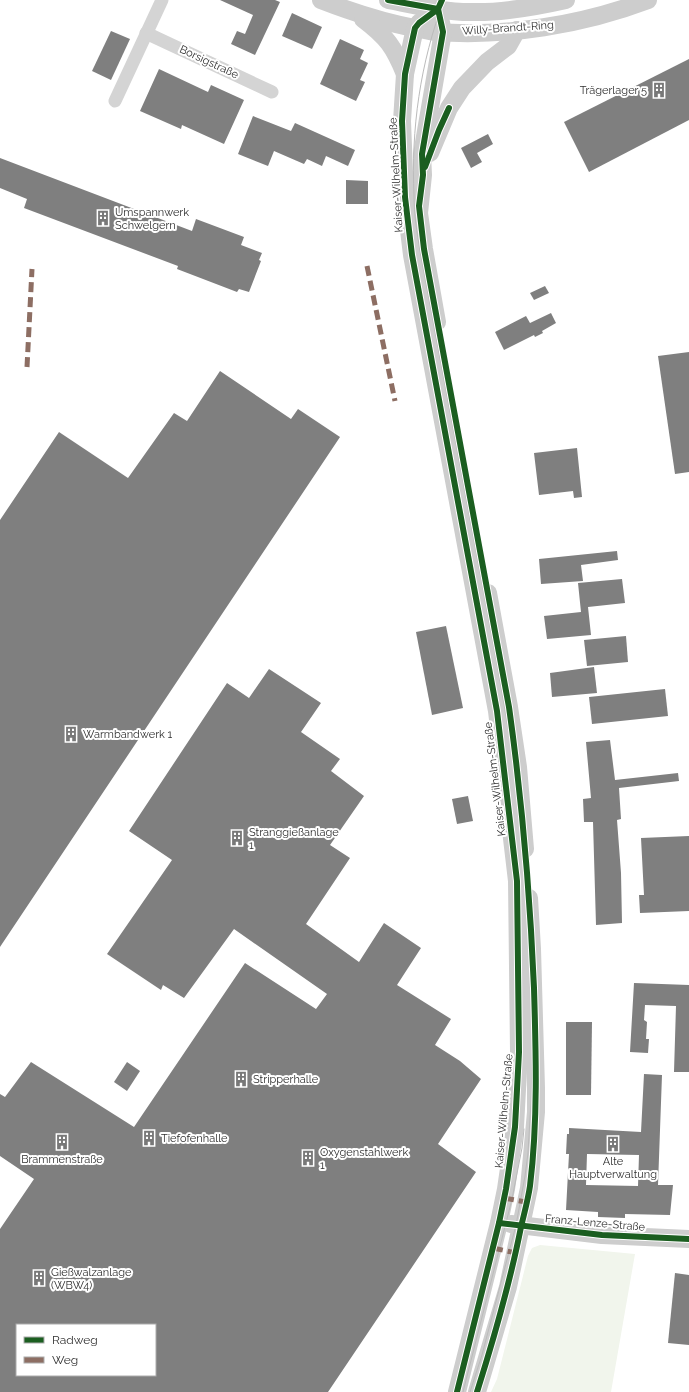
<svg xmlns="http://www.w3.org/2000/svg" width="689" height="1392" font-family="Raleway,sans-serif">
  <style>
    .green { fill: #f1f5ec }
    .building { fill: #7f7f7f; fill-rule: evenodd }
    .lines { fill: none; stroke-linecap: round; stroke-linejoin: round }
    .minor { stroke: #d4d4d4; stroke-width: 13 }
    .secondary { stroke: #cdcdcd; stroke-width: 18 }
    .tram { stroke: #bbb; stroke-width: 1 }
    .quiet { stroke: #8d6e63; stroke-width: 5; stroke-dasharray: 10 5; stroke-linecap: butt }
    .cycleway-casing { stroke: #fff; stroke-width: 8 }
    .cycleway { stroke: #1b5e20; stroke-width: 6 }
    .labels { text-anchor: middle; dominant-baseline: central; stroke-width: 4; stroke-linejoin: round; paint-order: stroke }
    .street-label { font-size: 11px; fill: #2f2f2f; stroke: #fff }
    .poi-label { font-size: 11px; fill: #2f2f2f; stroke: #fff; text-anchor: start }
  </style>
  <rect width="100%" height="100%" fill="#fff"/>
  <!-- green -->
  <path class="green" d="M540,1245L635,1254L611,1392H491L497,1379L528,1256L532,1248Z"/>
  <!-- building -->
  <g class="building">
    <path d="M220,0H275L280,2L255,55L231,44L237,31L245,34L253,15Z"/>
    <path d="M292,13L322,27L312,49L282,36Z"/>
    <path d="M111,31L130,39L111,80L92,71Z"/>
    <path d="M340,39L364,50L360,59L368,63L360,80L365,82L356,101L320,84Z"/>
    <path d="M689,59V120L589,172L564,122Z"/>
    <path d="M159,69L208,92L211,85L244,100L224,144L182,125L181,129L140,111Z"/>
    <path d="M253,116L291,131L295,123L355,150L348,166L326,156L322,166L307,159L304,164L274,151L268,166L238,154Z"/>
    <path d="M488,134L493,144L477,153L482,162L471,168L461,148Z"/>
    <path d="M0,158L192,231L196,219L244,237L241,245L262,253L259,260L261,261L249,292L239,289L237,292L177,269L178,266L24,208L27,199L0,188Z"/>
    <path d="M346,180L368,181V204H346Z"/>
    <path d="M545,286L549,293L534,300L530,293Z"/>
    <path d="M551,313L556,323L542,331L543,333L535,337L534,335L504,350L495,332L526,316L530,323Z"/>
    <path d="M689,352V472L675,474L658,356Z"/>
    <path d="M220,371L291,419L298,409L340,437L0,947V520L59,432L128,478L174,413L187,421Z"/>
    <path d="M577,448L582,497L574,498L573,491L539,495L534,453Z"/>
    <path d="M617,551L618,560L581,565L583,581L541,584L539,559Z"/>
    <path d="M622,579L625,603L588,607L591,635L547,639L544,616L581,612L578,583Z"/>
    <path d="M446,626L463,708L432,715L416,632Z"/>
    <path d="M626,636L628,662L587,666L584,640Z"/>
    <path d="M594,667L597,693L552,697L550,673Z"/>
    <path d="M269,669L321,703L301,732L340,759L331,771L364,796L330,845L350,858L306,924L359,962L384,923L421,948L397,985L451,1019L435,1045L460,1061L481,1079L438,1144L476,1172L328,1392H0V1229L34,1179L0,1156V1094L5,1097L31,1062L134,1127L245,963L316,1009L327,994L234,929L184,998L163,985L161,990L107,954L172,860L129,831L227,683L249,698ZM17,1325H155V1375H17Z"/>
    <path d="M665,689L668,716L592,724L589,697Z"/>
    <path d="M610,740L615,780L678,773L679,781L619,788L621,819L617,820L621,873L622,923L596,925L593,822H584L583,799L591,798L586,742Z"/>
    <path d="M468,796L473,821L457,824L452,799Z"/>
    <path d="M689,836V911L640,913L639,895H644L641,838Z"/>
    <path d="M634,983L689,985V1072H674L676,1006L645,1005L644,1020L647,1022L646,1039H649L648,1053L630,1052Z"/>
    <path d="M566,1022H592L591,1095H566Z"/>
    <path d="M127,1062L140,1071L127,1091L114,1082Z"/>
    <path d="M644,1074L662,1075L658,1185H673L670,1215L625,1214V1218L598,1217V1212L566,1210L569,1154H566L567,1134H569V1128L641,1132ZM587,1154L639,1155L638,1186L586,1185Z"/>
    <path d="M675,1273L689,1275V1345L668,1343Z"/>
  </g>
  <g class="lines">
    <!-- minor -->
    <g class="minor">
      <path d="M146,33L272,92"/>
      <path d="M115,101L162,0"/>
    </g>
    <!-- secondary -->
    <g class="secondary">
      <path d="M321,0C352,12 382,22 415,28C421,29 428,31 435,32C507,37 582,25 648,0"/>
      <path d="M388,0C414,5 443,12 471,12C503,13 535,7 566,0"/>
      <path d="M438,9L419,23L415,28L405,74L402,121L405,197L412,255L497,711L517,881L519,1052L515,1127L506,1189L499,1223L457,1392"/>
      <path d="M363,19C387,37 394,47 405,74"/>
      <path d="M430,153L449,108L462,88L487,62L508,46L517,30"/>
      <path d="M437,322L424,249L419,213L423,175L422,154L443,32L438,9"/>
      <path d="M488,593L509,707L518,767L525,849"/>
      <path d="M511,1224L602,1235L689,1239"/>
      <path d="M477,1392L508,1287L529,1188L536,1112V1088L532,949L529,898"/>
    </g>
    <!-- tram -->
    <g class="tram">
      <path d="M444,0C420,63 411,129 414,196C414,214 417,233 420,251L497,664L511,745L525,880L531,973L532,1054L531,1101L528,1153L525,1176L516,1225L482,1355L470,1392"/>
      <path d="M463,1392L512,1199L522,1148L524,1129"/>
    </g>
    <!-- quiet -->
    <g class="quiet">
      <path d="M367,266L395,401"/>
      <path d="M27,367L32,269"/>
      <path d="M504,1198L526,1202"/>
      <path d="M493,1248L516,1253"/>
    </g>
    <defs>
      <g id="cycleway">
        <path d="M388,0L438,9"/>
        <path d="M442,0L438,9L443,32L422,154L423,175L419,206L424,249L509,707C522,800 530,894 534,988C536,1054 538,1121 530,1186C528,1200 524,1214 521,1227C510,1283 494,1338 477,1392"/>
        <path d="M438,9L419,23L415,28L405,74L402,121L405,197L412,255L497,711L517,881L519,1052L515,1127L506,1189L499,1223L457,1392"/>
        <path d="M425,167L439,130L449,108"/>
        <path d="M499,1223L602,1235L689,1239"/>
      </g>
    </defs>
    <!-- cycleway casing -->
    <use href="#cycleway" class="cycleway-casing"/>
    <!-- cycleway -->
    <use href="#cycleway" class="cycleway"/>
  </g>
  <!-- icons -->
  <defs>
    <symbol id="building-bare" viewBox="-9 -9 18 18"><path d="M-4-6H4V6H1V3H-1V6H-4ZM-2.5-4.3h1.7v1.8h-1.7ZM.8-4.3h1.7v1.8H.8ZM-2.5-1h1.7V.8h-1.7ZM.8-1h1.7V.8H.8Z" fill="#787878" stroke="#fff" stroke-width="2.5" paint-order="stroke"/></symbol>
  </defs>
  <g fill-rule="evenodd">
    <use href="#building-bare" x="648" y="79" width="22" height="22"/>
    <use href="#building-bare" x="92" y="207" width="22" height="22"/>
    <use href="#building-bare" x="60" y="723" width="22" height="22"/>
    <use href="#building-bare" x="226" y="827" width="22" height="22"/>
    <use href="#building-bare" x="230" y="1068" width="22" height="22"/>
    <use href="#building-bare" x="138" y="1127" width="22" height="22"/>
    <use href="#building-bare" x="51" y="1131" width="22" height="22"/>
    <use href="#building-bare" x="602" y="1133" width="22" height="22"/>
    <use href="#building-bare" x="297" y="1147" width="22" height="22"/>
    <use href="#building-bare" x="28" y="1267" width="22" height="22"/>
  </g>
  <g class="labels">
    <!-- street labels -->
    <g class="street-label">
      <text transform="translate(508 28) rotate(-4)">Willy-Brandt-Ring</text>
      <text transform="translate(209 62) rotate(25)">Borsigstraße</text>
      <text transform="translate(396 175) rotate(-93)">Kaiser-Wilhelm-Straße</text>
      <text transform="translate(495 779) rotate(-97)">Kaiser-Wilhelm-Straße</text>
      <text transform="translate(504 1111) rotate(-85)">Kaiser-Wilhelm-Straße</text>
      <text transform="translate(595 1223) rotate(5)">Franz-Lenze-Straße</text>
    </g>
    <!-- poi labels -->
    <g class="poi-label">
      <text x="647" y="90" text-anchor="end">Trägerlager 5</text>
      <text x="115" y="212">Umspannwerk<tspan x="115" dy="13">Schwelgern</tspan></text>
      <text x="83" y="734">Warmbandwerk 1</text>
      <text x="249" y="832">Stranggießanlage<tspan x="249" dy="13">1</tspan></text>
      <text x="253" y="1079">Stripperhalle</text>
      <text x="161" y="1138">Tiefofenhalle</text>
      <text x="320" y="1152">Oxygenstahlwerk<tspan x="320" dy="13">1</tspan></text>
      <text x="62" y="1159" text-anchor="middle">Brammenstraße</text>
      <text x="613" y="1161" text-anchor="middle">Alte<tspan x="613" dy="13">Hauptverwaltung</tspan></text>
      <text x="51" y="1272">Gießwalzanlage<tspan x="51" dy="13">(WBW4)</tspan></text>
    </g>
  </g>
  <!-- legend -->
  <rect x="16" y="1324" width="140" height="52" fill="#ffffff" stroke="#acacac"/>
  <rect x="24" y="1337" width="20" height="6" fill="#1b5e20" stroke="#acacac"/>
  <text x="52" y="1344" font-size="12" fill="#2f2f2f">Radweg</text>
  <rect x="24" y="1357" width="20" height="6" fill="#8d6e63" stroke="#acacac"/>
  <text x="52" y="1364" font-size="12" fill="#2f2f2f">Weg</text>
</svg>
